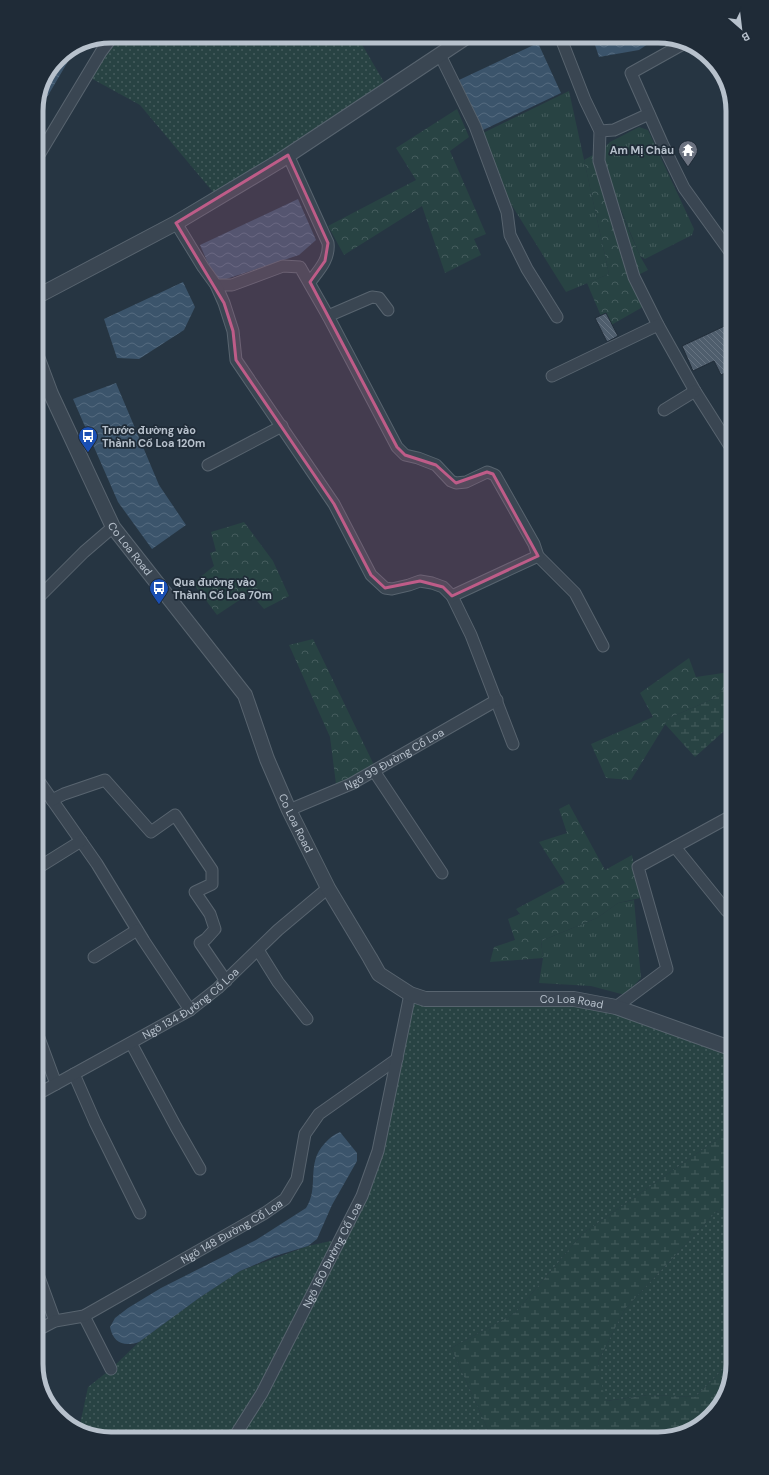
<svg xmlns="http://www.w3.org/2000/svg" width="769" height="1475" font-family="'DM Sans',sans-serif">
  <style>
    .grass { fill: url(#grass-tufts) }
    .forest { fill: url(#forest-crowns) }
    .wetland { fill: url(#wetland-marsh) }
    .garden { fill: url(#garden-dots) }
    .water { fill: url(#water-waves) }
    .building { fill: url(#building-back-hatch); stroke: #212d39 }
    .lines { fill: none; stroke-linecap: round; stroke-linejoin: round }
    .minor-casing { stroke: #58646f; stroke-width: 13 }
    .tertiary-casing { stroke: #58646f; stroke-width: 16 }
    .minor { stroke: #3a4652; stroke-width: 11 }
    .tertiary { stroke: #3a4652; stroke-width: 14 }
    .marked { fill: #be5c88; fill-opacity: 0.2; stroke: #be5c88; stroke-width: 3; stroke-linejoin: round }
    .labels { text-anchor: middle; dominant-baseline: central; stroke-width: 3.5; stroke-linejoin: round; paint-order: stroke }
    .poi-label { font-size: 11px; font-weight: bold; fill: #b7c1cc; stroke: #1f2b37; text-anchor: start }
    .street-label { font-size: 11px; fill: #b7c1cc; stroke: #1f2b37 }
    .rim { fill: none; stroke: #b7c1cc; stroke-width: 5 }
  </style>
  <defs>
    <pattern id="grass-tufts" width="24" height="20" patternUnits="userSpaceOnUse"><rect width="24" height="20" fill="#284343"/><path d="M3 7l-1-3M5 7V3M7 7l1-3M15 17l-1-3M17 17v-4M19 17l1-3" fill="none" stroke="#455c5d"/></pattern>
    <pattern id="forest-crowns" width="20" height="18" patternUnits="userSpaceOnUse"><rect width="20" height="18" fill="#284343"/><path d="M2 6a3 3 0 1 1 6 0M12 15a3 3 0 1 1 6 0" fill="none" stroke="#455c5d"/></pattern>
    <pattern id="wetland-marsh" width="20" height="14" patternUnits="userSpaceOnUse"><rect width="20" height="14" fill="#284343"/><path d="M1 5h8M5 5V1M11 12h8M15 12V8" fill="none" stroke="#455c5d"/></pattern>
    <pattern id="garden-dots" width="8" height="8" patternUnits="userSpaceOnUse"><rect width="8" height="8" fill="#284343"/><path d="M2 2h.1M6 6h.1" fill="none" stroke="#455c5d" stroke-width="1.8" stroke-linecap="round"/></pattern>
    <pattern id="water-waves" width="16" height="10" patternUnits="userSpaceOnUse"><rect width="16" height="10" fill="#3b546b"/><path d="M0 5q4-4 8 0t8 0" fill="none" stroke="#556b7f"/></pattern>
    <pattern id="building-back-hatch" width="6" height="6" patternUnits="userSpaceOnUse"><rect width="6" height="6" fill="#4f5e6d"/><path d="M-1 5l2 2M0 0l6 6M5-1l2 2" fill="none" stroke="#667381"/></pattern>
  </defs>
  <rect width="100%" height="100%" fill="#263542"/>
  <!-- grass -->
  <g class="grass">
    <path d="M569,91L609,274L566,292L511,204L481,134Z"/>
    <path d="M639,127L648,130L694,229L692,235L645,259L640,256L602,164V150L610,142Z"/>
    <path d="M634,900L641,978L625,995L591,986L539,983L543,958L541,941L597,918L618,903Z"/>
  </g>
  <!-- forest -->
  <g class="forest">
    <path d="M457,109L469,137L450,151L486,234L474,239L481,255L445,273L422,206L344,255L328,226L416,180L396,148Z"/>
    <path d="M602,150L599,161L640,256L648,270L634,277L648,304L606,328L587,283L609,274L584,160Z"/>
    <path d="M244,522L273,561L289,596L264,609L250,593L217,615L193,583L214,566L210,553L216,551L211,532Z"/>
    <path d="M313,639L374,765L353,778L336,784L330,737L289,645Z"/>
    <path d="M689,658L696,677L723,673L733,674V680L715,698L669,718L631,780L606,778L591,744L653,717L640,693Z"/>
    <path d="M569,804L605,870L632,855L640,898L618,903L597,918L541,941L543,958L490,962L494,947L515,940L508,919L520,914L516,909L565,883L539,842L567,833L559,809Z"/>
  </g>
  <!-- wetland -->
  <g class="wetland">
    <path d="M732,681L733,683V723L695,757L665,724L669,718L715,698Z"/>
    <path d="M733,1128V1223L717,1211L625,1309L598,1362L606,1401L648,1395L695,1397L733,1359V1364L720,1406L686,1433L658,1439H481L489,1432L451,1348L515,1313L583,1233Z"/>
  </g>
  <!-- garden -->
  <g class="garden">
    <path d="M125,36H357L388,89L218,198L140,105L87,76L101,52Z"/>
    <path d="M410,994L574,999L733,1049V1128L583,1233L515,1313L451,1348L489,1432L481,1439H107L79,1429L88,1387L111,1369L139,1342L199,1298L240,1271L308,1246L340,1239L378,1151Z"/>
    <path d="M717,1211L733,1223V1359L695,1397L648,1395L605,1401L598,1362L625,1309Z"/>
  </g>
  <!-- water -->
  <g class="water">
    <path d="M592,36H660L639,50L599,57Z"/>
    <path d="M538,43L561,93L483,130L459,80Z"/>
    <path d="M77,46L36,116V117V107L58,58Z"/>
    <path d="M298,199L316,240L299,255L223,280L214,277L200,245Z"/>
    <path d="M183,282L195,307L184,330L139,359L117,358L104,319Z"/>
    <path d="M116,383L159,485L186,525L152,549L118,502L73,399Z"/>
    <path d="M340,1132L357,1153V1161L332,1205L317,1239L308,1246L275,1256L240,1271L199,1298L139,1342C124,1347 113,1343 110,1327L115,1318L128,1308L161,1288L256,1240L306,1208C320,1187 305,1164 325,1143C330,1138 333,1135 340,1132Z"/>
  </g>
  <!-- building -->
  <g class="building">
    <path d="M606,313L618,336L607,342L595,318Z"/>
    <path d="M733,322V369L721,375L714,361L693,371L682,346Z"/>
  </g>
  <g class="lines">
    <defs>
      <g id="minor">
        <path d="M560,36L585,100L600,131L599,161L634,277L658,325L695,391L733,451"/>
        <path d="M683,44L631,73L662,143L684,188L733,256"/>
        <path d="M440,55L475,126L507,212L510,235L527,269L557,317"/>
        <path d="M600,131L614,130L649,114"/>
        <path d="M288,155L328,243C330,259 319,270 310,282"/>
        <path d="M36,160L101,52L113,36"/>
        <path d="M176,223L203,267L216,285H232L283,266L300,267L328,316L397,447L405,455L418,458L436,465L451,481L456,483L466,482L487,472L490,473L495,475L534,544L538,556L575,593L603,646"/>
        <path d="M216,285L224,303L233,331L236,360L334,504L371,575L385,588L392,589L409,585L420,581L432,583L443,587L452,596L471,635L513,744"/>
        <path d="M328,316L372,297L379,298L388,310"/>
        <path d="M552,376L658,325"/>
        <path d="M664,410L695,391"/>
        <path d="M208,465L282,426"/>
        <path d="M452,596L538,556"/>
        <path d="M36,600L84,552L113,527"/>
        <path d="M374,771L442,873"/>
        <path d="M36,777L97,864L144,941L190,1010"/>
        <path d="M52,800L64,794L105,780L151,832L175,815L212,870V884L195,892L210,914L215,929L206,939L200,943L226,981"/>
        <path id="s1" d="M289,810L351,784L497,700"/>
        <path d="M675,847L726,910L733,916"/>
        <path d="M36,869L81,841"/>
        <path d="M258,950L278,982L307,1019"/>
        <path d="M94,957L137,930"/>
        <path d="M616,1007L667,969L638,867L733,815"/>
        <path d="M36,1035L39,1038L56,1084"/>
        <path d="M131,1043L176,1127L200,1169"/>
        <path d="M74,1074L95,1122L140,1213"/>
        <path id="s2" d="M36,1095L190,1010L218,988L278,930L328,888"/>
        <path d="M36,1269L55,1321"/>
        <path d="M84,1316L111,1369"/>
        <path id="s3" d="M36,1331L55,1321L84,1316L265,1213L285,1199L297,1179L305,1134L319,1114L397,1059"/>
        <path id="s4" d="M233,1439L262,1393L362,1196L378,1151L410,994"/>
      </g>
      <g id="tertiary">
        <path d="M36,297L176,223L278,162L468,36"/>
        <path id="s5" d="M36,354L51,394L113,527L245,695L267,759L289,810L328,888L370,958L379,974L410,994L425,999H574L616,1007L733,1049"/>
      </g>
    </defs>
    <!-- minor casing -->
    <use href="#minor" class="minor-casing"/>
    <!-- tertiary casing -->
    <use href="#tertiary" class="tertiary-casing"/>
    <!-- minor -->
    <use href="#minor" class="minor"/>
    <!-- tertiary -->
    <use href="#tertiary" class="tertiary"/>
  </g>
  <!-- marked area -->
  <path class="marked" d="M288,155L328,243L325,261L310,282L397,447L405,455L436,465L456,483L487,472L493,474L538,556L452,596L443,587L420,581L385,588L371,575L334,504L236,360L233,331L224,303L176,223Z"/>
  <!-- icons -->
  <defs>
    <symbol id="temple-pin" viewBox="-11 -11 22 30"><path d="M0 17L-7.5 6A9.5 9.5 0 1 1 7.5 6Z" fill="#6b7280" stroke="#1f2b37"/><path d="M0-6L5-2H3V0L6.5 2.5H4V6H1.5V3h-3V6H-4V2.5H-6.5L-3 0V-2H-5Z" fill="#fff"/></symbol>
    <symbol id="bus-pin" viewBox="-11 -11 22 30"><path d="M0 17L-7.5 6A9.5 9.5 0 1 1 7.5 6Z" fill="#1a4fb4" stroke="#1f2b37"/><path d="M-5-6H5V4H4V6H2V4H-2V6H-4V4H-5ZM-3.5-4V0h7V-4ZM-3.5 1.2v1.5H-2V1.2ZM2 1.2v1.5H3.5V1.2Z" fill="#fff"/></symbol>
  </defs>
  <g fill-rule="evenodd">
    <use href="#temple-pin" x="677" y="139" width="22" height="30"/>
    <use href="#bus-pin" x="77" y="425" width="22" height="30"/>
    <use href="#bus-pin" x="148" y="577" width="22" height="30"/>
  </g>
  <g class="labels">
    <!-- poi labels -->
    <g class="poi-label">
      <text x="674" y="150" text-anchor="end">Am Mị Châu</text>
      <text x="102" y="430">Trước đường vào<tspan x="102" dy="13">Thành Cổ Loa 120m</tspan></text>
      <text x="173" y="582">Qua đường vào<tspan x="173" dy="13">Thành Cổ Loa 70m</tspan></text>
    </g>
    <!-- street labels -->
    <g class="street-label">
      <text stroke="none"><textPath href="#s5" startOffset="217">Co Loa Road</textPath></text>
      <text stroke="none"><textPath href="#s1" startOffset="117">Ngõ 99 Đường Cổ Loa</textPath></text>
      <text stroke="none"><textPath href="#s5" startOffset="541">Co Loa Road</textPath></text>
      <text stroke="none"><textPath href="#s2" startOffset="180">Ngõ 134 Đường Cổ Loa</textPath></text>
      <text stroke="none"><textPath href="#s5" startOffset="913">Co Loa Road</textPath></text>
      <text stroke="none"><textPath href="#s3" startOffset="221">Ngõ 148 Đường Cổ Loa</textPath></text>
      <text stroke="none"><textPath href="#s4" startOffset="209">Ngõ 160 Đường Cổ Loa</textPath></text>
    </g>
  </g>
  <!-- crop -->
  <path d="M0 0H769V1475H0ZM111 43H658A68 68 0 0 1 726 111V1364A68 68 0 0 1 658 1432H111A68 68 0 0 1 43 1364V111A68 68 0 0 1 111 43Z" fill="#1f2b37" fill-rule="evenodd"/>
  <path class="rim" d="M111 43H658A68 68 0 0 1 726 111V1364A68 68 0 0 1 658 1432H111A68 68 0 0 1 43 1364V111A68 68 0 0 1 111 43Z"/>
  <!-- north arrow -->
  <g transform="translate(741 28) rotate(152)" stroke="#1f2b37" stroke-width="3" paint-order="stroke">
  <path d="M0-3L7 15L0 10L-7 15Z" fill="#b7c1cc"/>
  <text y="-6" font-size="11" font-weight="bold" text-anchor="middle" fill="#b7c1cc">B</text>
  </g>
</svg>
